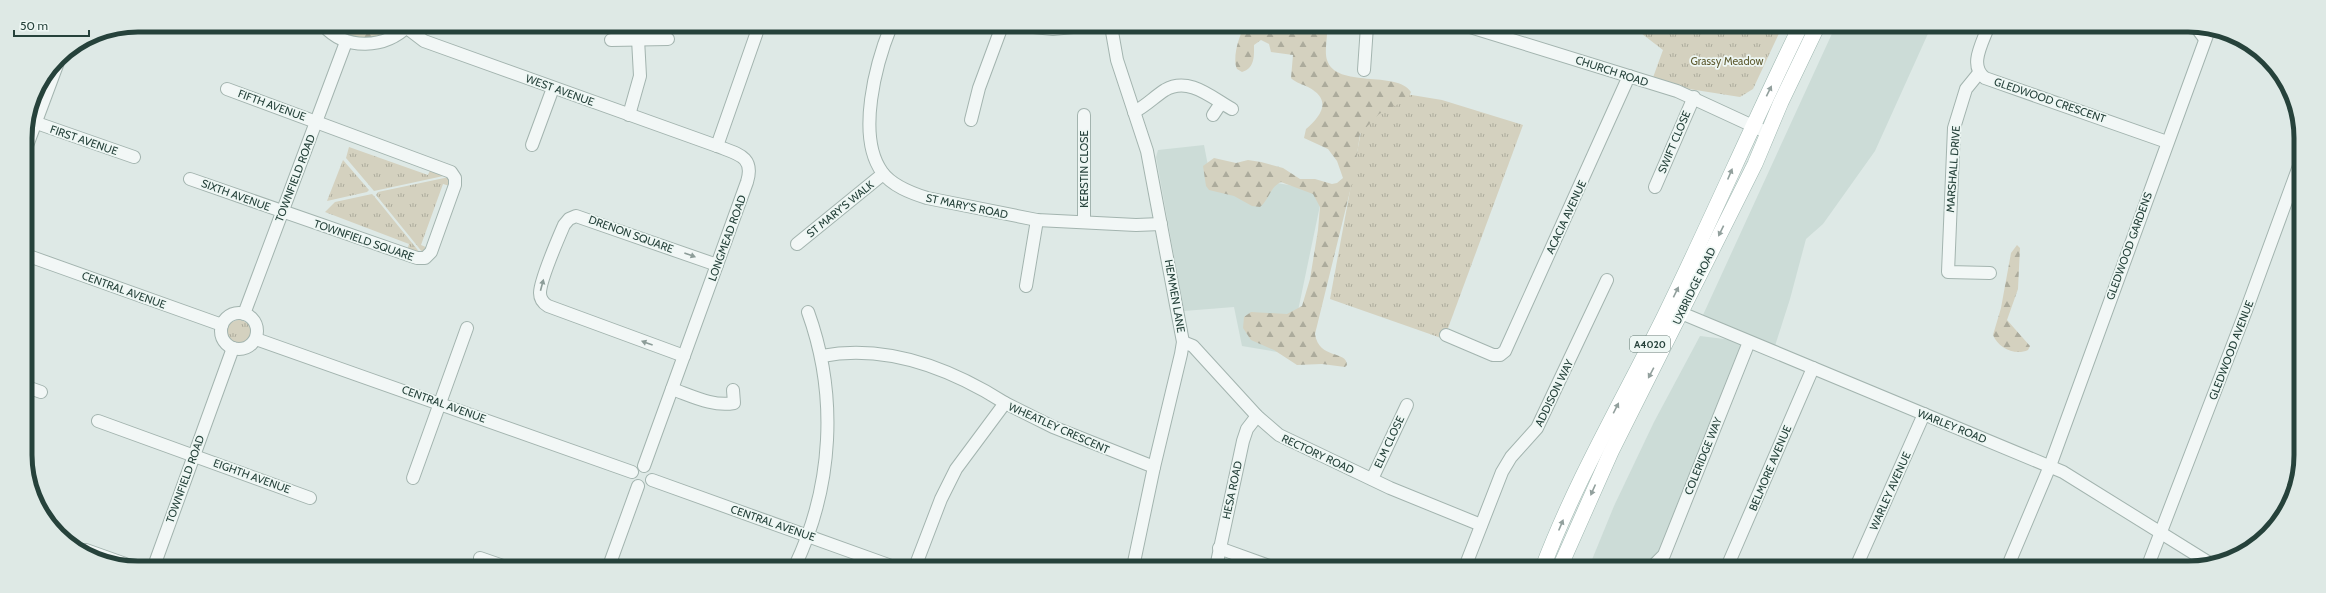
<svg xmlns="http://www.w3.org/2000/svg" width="2326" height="593" font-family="Cabin,sans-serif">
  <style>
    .built { fill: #ccdcd7 }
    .grass { fill: url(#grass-tufts) }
    .forest { fill: url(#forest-firs) }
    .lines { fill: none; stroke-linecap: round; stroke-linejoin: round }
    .minor-casing { stroke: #a3b4af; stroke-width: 14 }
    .major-casing { stroke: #9db6af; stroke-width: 16 }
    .minor { stroke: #f2f7f6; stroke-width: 12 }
    .major { stroke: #fff; stroke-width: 15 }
    .oneway { fill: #92a09d }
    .oneway2 { fill: #8c9c98 }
    .labels { text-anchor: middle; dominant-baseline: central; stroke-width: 3.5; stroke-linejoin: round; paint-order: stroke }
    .shield { fill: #eef7f4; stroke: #627872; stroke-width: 1 }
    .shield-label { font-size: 10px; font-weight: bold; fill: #26423b }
    .park-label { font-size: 11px; fill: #5f5c32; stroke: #eef7f4 }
    .street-label { font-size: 11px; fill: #26423b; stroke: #eef7f4 }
    .rim { fill: none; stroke: #26423b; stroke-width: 5 }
  </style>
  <defs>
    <pattern id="grass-tufts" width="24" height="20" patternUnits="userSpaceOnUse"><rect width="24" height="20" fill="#d4d1bf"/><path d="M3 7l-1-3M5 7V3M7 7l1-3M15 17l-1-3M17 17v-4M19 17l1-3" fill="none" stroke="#acab9c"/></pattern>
    <pattern id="forest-firs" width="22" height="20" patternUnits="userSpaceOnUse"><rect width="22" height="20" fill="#d4d1bf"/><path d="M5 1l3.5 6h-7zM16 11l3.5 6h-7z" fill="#acab9c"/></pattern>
  </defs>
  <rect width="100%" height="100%" fill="#dee9e6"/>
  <!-- built -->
  <g class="built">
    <path d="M1835,27H1931L1875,151L1823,224L1806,239L1790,299L1773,352L1703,315Z"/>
    <path d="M1204,145L1209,171L1323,191L1289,354L1242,346L1234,307L1184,311L1156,157L1158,150Z"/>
    <path d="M1700,336L1749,342L1664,555L1652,567H1589L1614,506L1654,422Z"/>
  </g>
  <!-- grass -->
  <g class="grass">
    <path d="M1633,27H1782L1753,89L1740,97L1651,83L1663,50Z"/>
    <path d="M1369,88L1442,100L1523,125L1444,339L1330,299Z"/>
    <path d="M349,147L428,175L431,168L448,175L374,191L346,158Z"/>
    <path d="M343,160L369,190L367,192L327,201Z"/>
    <path d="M449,177L450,186L443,184L421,245L428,248L423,253L376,195L378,192Z"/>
    <path d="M372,194L374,196L421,254L407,251L409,244L325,212L335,202Z"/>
    <circle cx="239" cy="332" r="12"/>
  </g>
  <!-- forest -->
  <g class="forest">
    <path d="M335,25H400C383,38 350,45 335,25Z"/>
    <path d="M1245,26H1327C1328,37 1324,50 1327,60C1336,89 1397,70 1411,92L1408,99L1379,114L1360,134L1354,175L1315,334C1319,360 1347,350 1347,365L1345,367L1322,364L1297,365L1274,350L1251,340L1243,328L1244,317L1251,312L1287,314L1302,306L1310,279L1318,230L1320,207L1313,194L1281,182C1270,187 1269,200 1260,207L1252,206L1234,196L1209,190L1206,186L1203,166L1214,158L1236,163L1248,160L1261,162L1283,168L1300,179H1315L1332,184L1337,183L1343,178L1337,161L1328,149L1304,138L1306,129C1321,116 1333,100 1308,87C1302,84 1296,83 1291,78L1293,55L1271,52L1269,44L1261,40L1254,45C1254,56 1255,68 1242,72L1237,69C1232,58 1239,35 1245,26Z"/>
    <path d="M2017,245L2020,248L2018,289L2007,320L2030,346L2028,350C2015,356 1998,348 1993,335L2001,308L2011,253Z"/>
  </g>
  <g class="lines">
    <defs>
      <g id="minor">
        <path d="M323,25C346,51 385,49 409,25"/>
        <path d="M891,26C876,63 856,136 882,172C892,186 911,193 927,198L1037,220L1136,225L1161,224"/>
        <path d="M1024,26L1053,29L1083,26"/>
        <path d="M1111,26L1117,60L1147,151L1183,342L1181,354L1154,467L1133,567"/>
        <path d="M1467,26L1677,91L1768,133"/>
        <path d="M1988,27C1983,42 1968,66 1985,78L2167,142"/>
        <path d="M2196,27L2205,39"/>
        <path d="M407,28L424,41L717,146C737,154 755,156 747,182L644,466"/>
        <path d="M611,40L668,39"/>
        <path d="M1364,70L1367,26"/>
        <path d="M1979,73L1966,89L1954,128L1948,272L1990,273"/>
        <path d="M1134,112C1146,106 1154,97 1165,90C1189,76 1212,98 1232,109"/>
        <path d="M629,115L640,76L638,39"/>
        <path d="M1084,115V222"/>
        <path d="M1213,115L1221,103"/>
        <path d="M28,120L134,157"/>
        <path d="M971,120L979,88L1002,26"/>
        <path d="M532,145L553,88"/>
        <path d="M717,146L759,26"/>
        <path d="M25,151L60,57"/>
        <path d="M190,179L417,258H425L431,252L455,185V178L451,172L227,89"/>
        <path d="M1655,187L1694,97"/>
        <path d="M797,244L883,174"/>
        <path d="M26,255L222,325"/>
        <path d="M1026,286L1037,220"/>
        <path d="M1681,313L2063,472L2211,564"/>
        <circle cx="239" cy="331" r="18"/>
        <path d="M244,314L346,42"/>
        <path d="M1446,335L1493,355H1500L1505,351L1629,76"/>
        <path d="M256,339L632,472"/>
        <path d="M1183,342L1193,346L1257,416L1279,435L1390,488L1481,525"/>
        <path d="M684,356L548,306C543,303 540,299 540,293C540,280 558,239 564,225L569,219L576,216L717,265"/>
        <path d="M822,356C886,344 951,369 1005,403"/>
        <path d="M27,387L41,392"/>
        <path d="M672,389C692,396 713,407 734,403L733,390"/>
        <path d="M98,421L310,498"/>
        <path d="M413,478L467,328"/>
        <path d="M1372,479L1407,405"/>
        <path d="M652,480L894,567"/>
        <path d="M1219,548L1272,567"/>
        <path d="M86,550L131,566"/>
        <path d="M480,558L503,566"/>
        <path d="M154,566L233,348"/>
        <path d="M609,566L638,486"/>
        <path d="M795,566C833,486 838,395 808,312"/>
        <path d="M915,567L941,499L956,469L1005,403L1053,427L1154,467"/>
        <path d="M1216,567L1243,441L1247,429L1257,416"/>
        <path d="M1465,567L1502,472L1511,457L1537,428L1607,280"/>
        <path d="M1652,567L1664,555L1749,342"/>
        <path d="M1727,567L1813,368"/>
        <path d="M1856,567L1924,414"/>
        <path d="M2007,568L2050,466L2210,27"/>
        <path d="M2147,568L2247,308L2299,166"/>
      </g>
      <g id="major">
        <path d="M1543,567C1576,480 1623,400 1664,317C1711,221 1753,123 1800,27"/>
        <path d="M1560,567L1611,452L1755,164L1781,102L1817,27"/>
      </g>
    </defs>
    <!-- minor casing -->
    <use href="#minor" class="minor-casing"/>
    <!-- major casing -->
    <use href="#major" class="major-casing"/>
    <!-- minor -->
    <use href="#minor" class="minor"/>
    <!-- major -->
    <use href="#major" class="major"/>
  </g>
  <!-- one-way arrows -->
  <defs><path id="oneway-solid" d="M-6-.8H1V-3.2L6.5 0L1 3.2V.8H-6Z"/></defs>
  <g class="oneway">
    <use href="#oneway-solid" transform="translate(1769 91) rotate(-64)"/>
    <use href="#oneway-solid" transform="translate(1730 174) rotate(-67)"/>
    <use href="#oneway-solid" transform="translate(1721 231) rotate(116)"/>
    <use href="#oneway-solid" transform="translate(1676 292) rotate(-64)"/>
    <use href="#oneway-solid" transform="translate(1651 373) rotate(118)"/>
    <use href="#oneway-solid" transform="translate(1616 408) rotate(-63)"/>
    <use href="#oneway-solid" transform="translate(1593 490) rotate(114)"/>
    <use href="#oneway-solid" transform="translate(1561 525) rotate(-67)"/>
  </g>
  <g class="oneway2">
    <use href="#oneway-solid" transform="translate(690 255) rotate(20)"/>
    <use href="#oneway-solid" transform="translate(542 285) rotate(-75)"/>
    <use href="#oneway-solid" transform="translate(647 343) rotate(-160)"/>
  </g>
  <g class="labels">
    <!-- shield labels -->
    <rect class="shield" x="1630" y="336" width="40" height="16" rx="3"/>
    <g class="shield-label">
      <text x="1650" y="344">A4020</text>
    </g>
    <!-- park labels -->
    <g class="park-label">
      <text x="1727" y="61">Grassy Meadow</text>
    </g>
    <!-- street labels -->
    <g class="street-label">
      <text transform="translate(1612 71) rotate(18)">CHURCH ROAD</text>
      <text transform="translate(560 90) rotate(20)">WEST AVENUE</text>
      <text transform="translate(2050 100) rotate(19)">GLEDWOOD CRESCENT</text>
      <text transform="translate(272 105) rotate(20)">FIFTH AVENUE</text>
      <text transform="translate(84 140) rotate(19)">FIRST AVENUE</text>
      <text transform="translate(1674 142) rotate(-67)">SWIFT CLOSE</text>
      <text transform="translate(1084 169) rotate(-90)">KERSTIN CLOSE</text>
      <text transform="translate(1953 169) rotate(-86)">MARSHALL DRIVE</text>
      <text transform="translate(295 178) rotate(-69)">TOWNFIELD ROAD</text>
      <text transform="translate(236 195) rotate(20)">SIXTH AVENUE</text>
      <text transform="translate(967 206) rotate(12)">ST MARY'S ROAD</text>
      <text transform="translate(840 209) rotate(-39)">ST MARY'S WALK</text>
      <text transform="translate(1566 217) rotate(-65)">ACACIA AVENUE</text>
      <text transform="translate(631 234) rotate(20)">DRENON SQUARE</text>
      <text transform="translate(727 238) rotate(-70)">LONGMEAD ROAD</text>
      <text transform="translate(364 240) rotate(19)">TOWNFIELD SQUARE</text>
      <text transform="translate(2129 246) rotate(-70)">GLEDWOOD GARDENS</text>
      <text transform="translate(1694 286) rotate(-64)">UXBRIDGE ROAD</text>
      <text transform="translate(124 290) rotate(20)">CENTRAL AVENUE</text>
      <text transform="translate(1175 296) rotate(80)">HEMMEN LANE</text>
      <text transform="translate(2231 350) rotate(-69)">GLEDWOOD AVENUE</text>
      <text transform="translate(1554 393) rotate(-64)">ADDISON WAY</text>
      <text transform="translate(444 404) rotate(20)">CENTRAL AVENUE</text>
      <text transform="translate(1952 426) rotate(22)">WARLEY ROAD</text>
      <text transform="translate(1059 428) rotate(24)">WHEATLEY CRESCENT</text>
      <text transform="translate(1389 442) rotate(-65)">ELM CLOSE</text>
      <text transform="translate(1318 454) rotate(25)">RECTORY ROAD</text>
      <text transform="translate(1703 456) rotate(-68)">COLERIDGE WAY</text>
      <text transform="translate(1770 468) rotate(-67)">BELMORE AVENUE</text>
      <text transform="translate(252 476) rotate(20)">EIGHTH AVENUE</text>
      <text transform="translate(185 479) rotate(-70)">TOWNFIELD ROAD</text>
      <text transform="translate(1232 490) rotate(-78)">HESA ROAD</text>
      <text transform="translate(1890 491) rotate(-66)">WARLEY AVENUE</text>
      <text transform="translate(773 523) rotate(19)">CENTRAL AVENUE</text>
    </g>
  </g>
  <!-- crop -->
  <path d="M0 0H2326V593H0ZM138 32H2188A106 106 0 0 1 2294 138V455A106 106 0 0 1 2188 561H138A106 106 0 0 1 32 455V138A106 106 0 0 1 138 32Z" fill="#dee9e5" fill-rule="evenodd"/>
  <path class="rim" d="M138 32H2188A106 106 0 0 1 2294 138V455A106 106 0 0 1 2188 561H138A106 106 0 0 1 32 455V138A106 106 0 0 1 138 32Z"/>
  <!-- scale -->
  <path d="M14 30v6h75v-6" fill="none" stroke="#26423b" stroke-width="2"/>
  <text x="20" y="30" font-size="12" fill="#26423b" stroke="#eef7f4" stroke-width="3" paint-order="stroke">50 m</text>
</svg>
